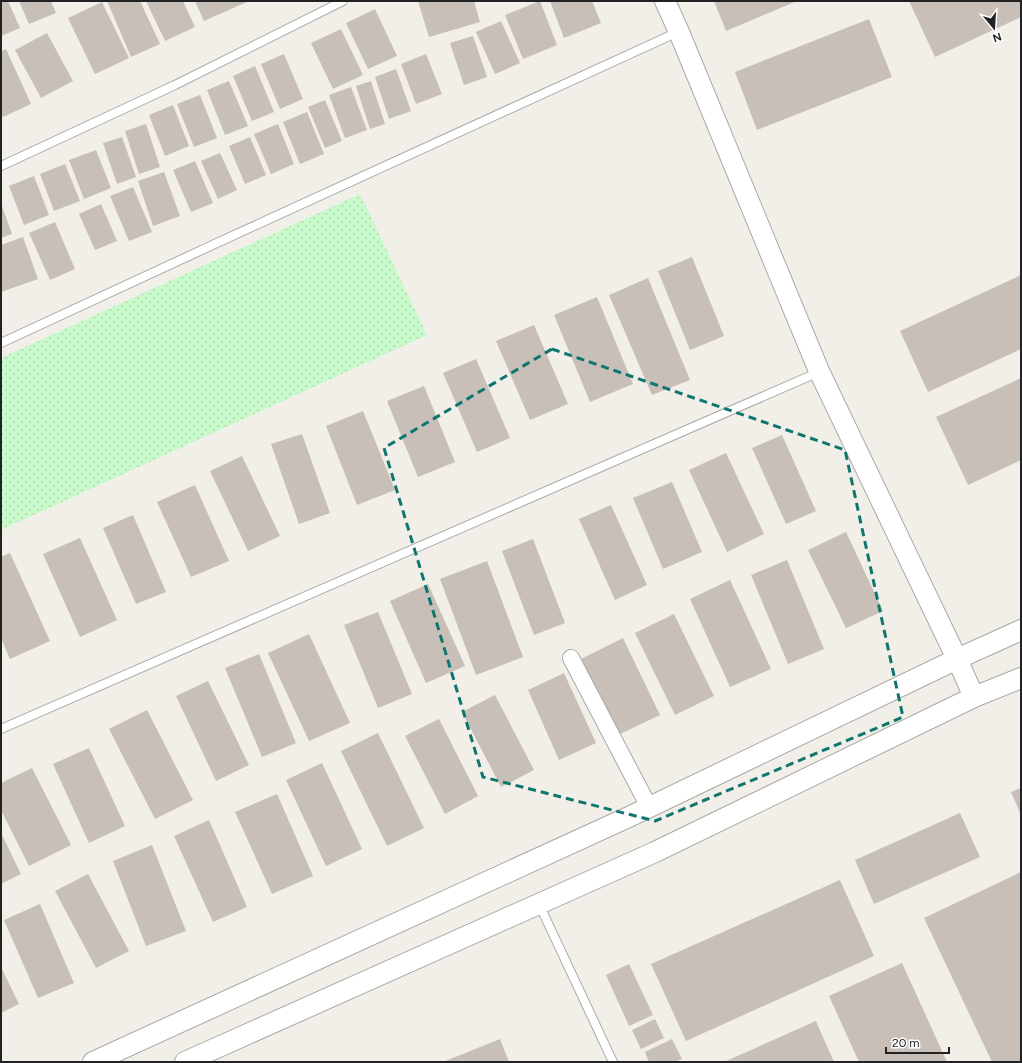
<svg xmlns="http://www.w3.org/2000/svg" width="1022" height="1063" font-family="Figtree,sans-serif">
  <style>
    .park { fill: url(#park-dots) }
    .building { fill: #c7bfb8 }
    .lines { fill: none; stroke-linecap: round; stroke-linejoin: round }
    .service-casing { stroke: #a9a9a9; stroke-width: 10 }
    .minor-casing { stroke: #a9a9a9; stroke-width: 18 }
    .tertiary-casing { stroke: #a9a9a9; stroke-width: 22 }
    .service { stroke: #fff; stroke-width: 8 }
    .minor { stroke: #fff; stroke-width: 16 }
    .tertiary { stroke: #fff; stroke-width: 20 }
    .marked { fill: none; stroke: #0f766e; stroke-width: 3; stroke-dasharray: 8 5; stroke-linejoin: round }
  </style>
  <defs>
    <pattern id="park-dots" width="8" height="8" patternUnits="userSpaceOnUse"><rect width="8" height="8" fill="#c8facc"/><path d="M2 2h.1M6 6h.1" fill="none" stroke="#acd6af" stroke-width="1.8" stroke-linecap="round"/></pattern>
  </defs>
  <rect width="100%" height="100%" fill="#f2efe9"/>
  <!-- park -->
  <path class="park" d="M360,194L427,335L1,530V358Z"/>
  <!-- building -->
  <g class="building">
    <path d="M1,1H8L20,28L1,36Z"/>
    <path d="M19,1H51L56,13L29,24Z"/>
    <path d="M107,1H140L160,44L131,57Z"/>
    <path d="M146,1H183L195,27L165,41Z"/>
    <path d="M195,1H249L204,21Z"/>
    <path d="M418,1H474L480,22L429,37Z"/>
    <path d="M540,1L557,45L523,59L505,15Z"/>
    <path d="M550,1H592L601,23L564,38Z"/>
    <path d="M714,1H797L726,31Z"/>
    <path d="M909,1H1021V17L935,57Z"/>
    <path d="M102,2L129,58L95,74L68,18Z"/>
    <path d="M375,9L397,56L368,69L346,23Z"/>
    <path d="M869,19L892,77L757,130L735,72Z"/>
    <path d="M501,21L520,63L495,74L476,32Z"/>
    <path d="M341,29L363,75L333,89L311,43Z"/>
    <path d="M47,33L73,81L41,98L15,50Z"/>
    <path d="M473,36L487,77L464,85L450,43Z"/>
    <path d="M6,49L31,104L3,117L1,112V52Z"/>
    <path d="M284,54L303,99L280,109L261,64Z"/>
    <path d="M426,54L442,94L416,104L401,64Z"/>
    <path d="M255,66L274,112L252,121L233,76Z"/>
    <path d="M396,69L411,111L389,119L375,77Z"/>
    <path d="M229,81L248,126L225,135L207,90Z"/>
    <path d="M371,81L385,124L370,129L356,86Z"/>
    <path d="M351,87L367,130L345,138L329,95Z"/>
    <path d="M200,95L217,138L194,147L177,104Z"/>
    <path d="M325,100L342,141L325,148L308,107Z"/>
    <path d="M173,105L189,146L165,156L149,115Z"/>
    <path d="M307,112L324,154L300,164L283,122Z"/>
    <path d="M146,124L160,167L139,174L125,131Z"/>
    <path d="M278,124L294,164L271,174L254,134Z"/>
    <path d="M122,137L136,177L117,184L103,143Z"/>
    <path d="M250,137L266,175L245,184L229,146Z"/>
    <path d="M96,150L111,188L84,199L69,160Z"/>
    <path d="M220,153L237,190L218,199L201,161Z"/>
    <path d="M195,161L213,203L191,212L173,170Z"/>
    <path d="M65,164L80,201L54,211L40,174Z"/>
    <path d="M164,172L180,216L153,226L138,181Z"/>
    <path d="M34,176L49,215L24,225L9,186Z"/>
    <path d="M133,187L152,232L129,241L110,196Z"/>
    <path d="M1,203L12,234L1,238Z"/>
    <path d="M101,204L117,241L95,250L79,214Z"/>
    <path d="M55,222L75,269L50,280L29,233Z"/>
    <path d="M23,237L38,279L1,292V245Z"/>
    <path d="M692,257L724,336L690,350L658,271Z"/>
    <path d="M1021,275V349L928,392L900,331Z"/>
    <path d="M648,278L690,380L652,395L609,295Z"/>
    <path d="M597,297L633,384L590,402L554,315Z"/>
    <path d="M534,325L568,404L530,420L496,341Z"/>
    <path d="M476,359L510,438L477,452L443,373Z"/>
    <path d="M1021,378V460L968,485L936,417Z"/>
    <path d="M424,386L455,462L418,477L387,401Z"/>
    <path d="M363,411L395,490L357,505L326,426Z"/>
    <path d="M302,434L330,513L299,524L271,444Z"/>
    <path d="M782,435L816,511L786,524L752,448Z"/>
    <path d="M726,453L764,534L727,552L689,470Z"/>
    <path d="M242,456L280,536L248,551L210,471Z"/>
    <path d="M672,482L702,552L663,569L633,498Z"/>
    <path d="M195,485L229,561L191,577L157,502Z"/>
    <path d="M611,505L647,585L615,600L579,519Z"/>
    <path d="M133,515L166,592L136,604L103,528Z"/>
    <path d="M846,532L883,611L846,628L808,550Z"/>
    <path d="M80,538L117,620L80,637L43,554Z"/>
    <path d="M533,539L565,623L534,635L502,551Z"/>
    <path d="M10,553L50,641L10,659L1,638V557Z"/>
    <path d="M787,560L824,649L788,664L751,575Z"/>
    <path d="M487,561L523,657L476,675L440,579Z"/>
    <path d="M730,580L771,669L730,687L690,599Z"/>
    <path d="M428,584L465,666L426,683L390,601Z"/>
    <path d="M378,612L412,694L378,708L344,625Z"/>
    <path d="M674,614L714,696L675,715L635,633Z"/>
    <path d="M309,634L350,723L309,741L268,653Z"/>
    <path d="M623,638L660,715L616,736L579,660Z"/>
    <path d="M259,654L296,743L262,757L225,668Z"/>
    <path d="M564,673L596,743L559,760L528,690Z"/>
    <path d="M208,681L249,765L216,781L176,696Z"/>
    <path d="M495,695L534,770L501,787L462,712Z"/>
    <path d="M147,710L193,800L155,819L109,729Z"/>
    <path d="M439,719L478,796L445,814L405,736Z"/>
    <path d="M378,733L424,828L387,846L341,751Z"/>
    <path d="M89,748L125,826L89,843L53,764Z"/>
    <path d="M322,763L362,849L326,866L286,780Z"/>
    <path d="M32,768L71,845L29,866L1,810V783Z"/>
    <path d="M1021,788V815L1011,792Z"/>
    <path d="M277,794L313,876L272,894L235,812Z"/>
    <path d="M960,813L980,857L874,904L855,860Z"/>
    <path d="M209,820L247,907L213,922L174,836Z"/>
    <path d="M1,833L21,874L1,884Z"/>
    <path d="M152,845L186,931L146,946L113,861Z"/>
    <path d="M1021,872V1062H992L924,918Z"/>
    <path d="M88,874L129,951L96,968L55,891Z"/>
    <path d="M840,880L874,956L686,1041L651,964Z"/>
    <path d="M40,904L74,983L38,998L4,920Z"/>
    <path d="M902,963L947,1062H859L829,996Z"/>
    <path d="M629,964L653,1015L629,1026L606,975Z"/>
    <path d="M1,967L19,1004L1,1013Z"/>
    <path d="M655,1019L664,1038L641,1049L632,1030Z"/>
    <path d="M816,1021L834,1062H724Z"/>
    <path d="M500,1039L509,1062H443Z"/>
    <path d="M672,1039L682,1059L674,1062H649L645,1052Z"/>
  </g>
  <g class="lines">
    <defs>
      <g id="service">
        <path d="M1,166L175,85L343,1"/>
        <path d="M1,343L219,242L678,32"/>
        <path d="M1,729L819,372"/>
        <path d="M539,904L613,1062"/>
      </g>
      <path id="minor" d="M571,658L649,807"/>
      <g id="tertiary">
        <path d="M665,1L679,32L819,371L957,659L974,697"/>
        <path d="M93,1062L633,815L957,659L1021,630"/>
        <path d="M185,1062L655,852L974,697L1021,678"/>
      </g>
    </defs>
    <!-- service casing -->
    <use href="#service" class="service-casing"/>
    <!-- minor casing -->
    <use href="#minor" class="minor-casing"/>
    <!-- tertiary casing -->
    <use href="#tertiary" class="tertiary-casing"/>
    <!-- service -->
    <use href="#service" class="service"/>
    <!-- minor -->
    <use href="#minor" class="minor"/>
    <!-- tertiary -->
    <use href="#tertiary" class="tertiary"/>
  </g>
  <!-- marked area -->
  <path class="marked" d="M552,349L845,450L903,717L655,821L483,777L384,448Z"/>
  <!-- border -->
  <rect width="1022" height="1063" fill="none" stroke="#222222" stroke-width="4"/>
  <!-- north arrow -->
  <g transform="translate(994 28) rotate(162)" stroke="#ffffff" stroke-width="3" paint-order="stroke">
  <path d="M0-3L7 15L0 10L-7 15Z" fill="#222222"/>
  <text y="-6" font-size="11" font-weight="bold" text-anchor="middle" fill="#222222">N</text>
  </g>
  <!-- scale -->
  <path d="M886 1047v6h63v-6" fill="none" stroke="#222222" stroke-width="2"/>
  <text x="892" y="1047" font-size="12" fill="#222222" stroke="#ffffff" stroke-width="3" paint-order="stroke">20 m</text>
</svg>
